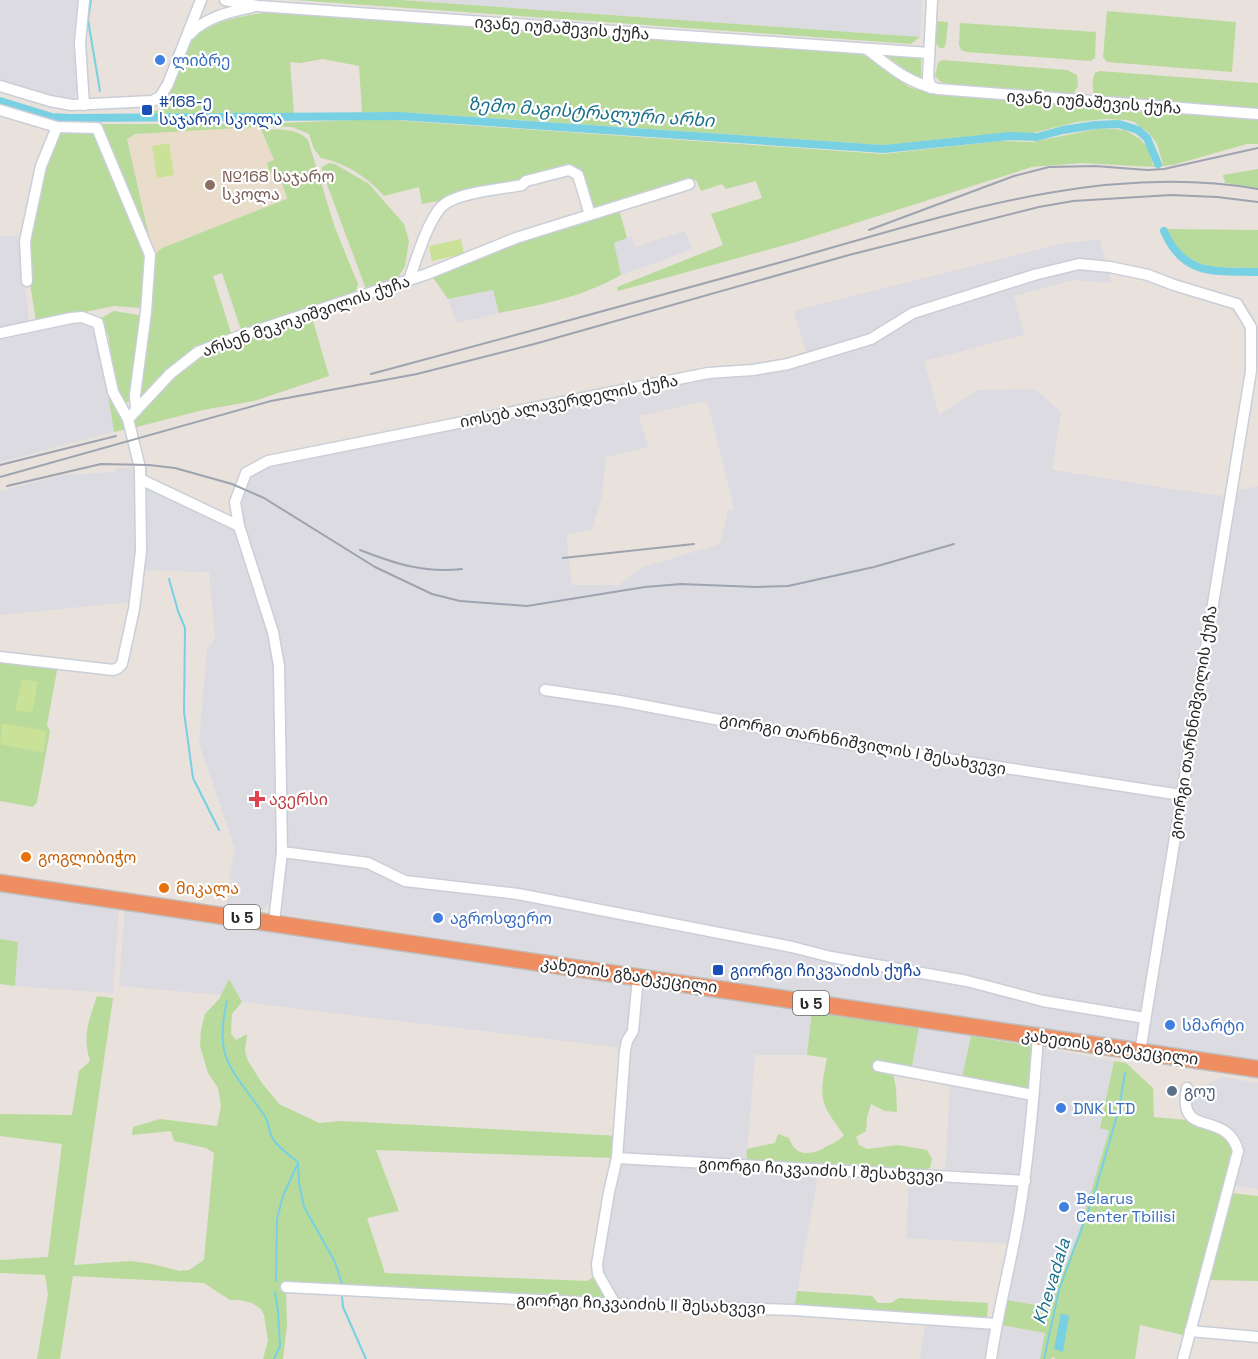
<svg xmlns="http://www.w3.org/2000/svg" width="1258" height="1359" font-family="'Space Grotesk','Noto Sans Georgian',sans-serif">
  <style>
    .industrial { fill: #dcdbe2; fill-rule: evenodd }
    .education { fill: #e9dccb }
    .green { fill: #b8db9c }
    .pitch { fill: #cae198 }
    .water { fill: #77d1e2 }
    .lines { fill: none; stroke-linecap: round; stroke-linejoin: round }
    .stream { stroke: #77d1e2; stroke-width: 2 }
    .canal { stroke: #77d1e2; stroke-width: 8 }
    .minor-casing { stroke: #c9ced8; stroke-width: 13 }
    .highway-casing { stroke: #bebebe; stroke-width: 19 }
    .minor { stroke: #fff; stroke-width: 10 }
    .highway { stroke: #ee8e61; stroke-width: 16 }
    .rail { stroke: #9ea3b0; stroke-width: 2 }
    .shop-dot { fill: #3f7fe0; stroke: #fff; stroke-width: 2 }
    .transit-dot { fill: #1a4fb4; stroke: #fff; stroke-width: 2 }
    .education-dot { fill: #8d6e63; stroke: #fff; stroke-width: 2 }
    .health-dot { fill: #e0444e; stroke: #fff; stroke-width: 2 }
    .food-dot { fill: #e8710a; stroke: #fff; stroke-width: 2 }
    .service-dot { fill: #5c6f8a; stroke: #fff; stroke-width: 2 }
    .labels { text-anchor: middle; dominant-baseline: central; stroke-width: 4.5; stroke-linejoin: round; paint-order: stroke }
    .shield { fill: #fff; stroke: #686868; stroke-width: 1.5 }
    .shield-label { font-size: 15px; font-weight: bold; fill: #282828 }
    .street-label { font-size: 16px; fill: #282828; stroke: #fff }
    .shop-label { font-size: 16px; fill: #366cbe; stroke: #fff; text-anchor: start }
    .transit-label { font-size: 16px; fill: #164399; stroke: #fff; text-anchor: start }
    .education-label { font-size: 16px; fill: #785e54; stroke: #fff; text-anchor: start }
    .health-label { font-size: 16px; fill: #be3a42; stroke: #fff; text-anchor: start }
    .food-label { font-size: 16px; fill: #c56008; stroke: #fff; text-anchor: start }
    .service-label { font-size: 16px; fill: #4e5e75; stroke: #fff; text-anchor: start }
    .water-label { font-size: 18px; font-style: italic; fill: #1a708a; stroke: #fff }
  </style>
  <rect width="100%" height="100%" fill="#e9e1db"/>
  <!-- industrial -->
  <g class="industrial">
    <path d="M0,0H82L78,92L71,100L48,96L0,81Z"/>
    <path d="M401,0H922L920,37Z"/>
    <path d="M685,231L692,248L685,252L621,275L614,243L632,236L635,247Z"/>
    <path d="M18,235L29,316L26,323L0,329V237Z"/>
    <path d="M1099,239L1112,283L1074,280L1014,296L1024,335L924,361L939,415L978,390L1035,389L1061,412L1052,470L1218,496L1258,486V1061L283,914L281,903V665L244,524L242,494L258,469L706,376L809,361L794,311L1059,244ZM707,401L734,509L728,511L720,544L641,568L619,585H572L566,535L592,529L602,496L606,457L648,447L639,416Z"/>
    <path d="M493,290L499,313L457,323L448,299Z"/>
    <path d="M79,320L98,328L114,432L0,462V337Z"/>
    <path d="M148,467L146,487L236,527L243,561L270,639L273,667L274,805L277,855L274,896L265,909L260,911L226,906L232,880L229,879L235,849L199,743L207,649L215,639L209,572L142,570L140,601L0,615V491L62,475L116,472V468Z"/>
    <path d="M0,888L119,905L113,993L15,986L18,942L0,939Z"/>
    <path d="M125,906L812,1010L807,1055H755L746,1165L819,1170L794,1310L615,1304L598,1274L609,1192L623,1048L242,1002L229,980L221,995L119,986Z"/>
    <path d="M919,1027L971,1036L961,1081L1038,1047L1114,1061L1100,1128L1110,1130L1078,1236L1055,1291L1052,1308L1002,1299L1013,1244L906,1238L909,1175L945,1176L950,1080L911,1072Z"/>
    <path d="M1221,1077L1258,1083V1189L1233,1186L1243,1151L1240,1138L1222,1124L1198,1117L1192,1113L1190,1094Z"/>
    <path d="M926,1319L996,1324L1045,1333L1042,1353L1040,1359H920Z"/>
  </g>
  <!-- education -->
  <path class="education" d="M257,127L261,129L274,161L270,172L278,171L287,198H292L162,248L155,254L151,245L127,138L135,134Z"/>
  <!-- green -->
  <g class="green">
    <path d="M295,0H401L920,37L911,44Z"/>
    <path d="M1107,11L1236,22L1232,72L1107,62L1103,57Z"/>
    <path d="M271,12L858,53L871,59L909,87L933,94L1258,120V144H1247L1173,165L1154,167L1082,163L1032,167L796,242L618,291L617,287L723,245L711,214L762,198L756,181L726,189L722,184L701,191L696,180L593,211L579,169L569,164L527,177L519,185L422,204L419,187L384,196C367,177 346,163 321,158L314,149L309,134L292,127L264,126L265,129C280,130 297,128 308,140L335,228L358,284L355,294L242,333L222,273L213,276L232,336L193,350L181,358L144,398L139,397L151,322L155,254L162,248L289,198H287L278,171L270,173L267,163L274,160L261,129L257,127L135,134L127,139L151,245L96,124H256L378,119L883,154L1000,141L1032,142L1097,129H1114L1125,130L1140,139L1149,149L1153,165L1163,164L1157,144L1149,133L1134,122L1127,120L1104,119L1077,122L1032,133L996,134L884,145L415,113L362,112L359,66L323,59L300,63L290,62L294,113L152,114V111L160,110L166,105C172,90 184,50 193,40C209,21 247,15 271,12Z"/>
    <path d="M935,21L948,22L946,43L944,48H940L935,43Z"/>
    <path d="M960,23L1096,32L1095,58L1091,61L967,52L961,50L959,45Z"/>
    <path d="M885,55L921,59V80Z"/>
    <path d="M942,60L1067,70L1077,75L1078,86L1073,95L952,86L943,84L935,76L938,63Z"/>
    <path d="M1100,71L1258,83V109L1102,97L1094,95C1092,88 1092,80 1095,73Z"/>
    <path d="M94,129L148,255L141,308L114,306L36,322L30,283L31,232L43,170L58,134L62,130Z"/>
    <path d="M329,163L335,164L369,184L404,224L409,241L405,266L397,279L366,289L322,171V167Z"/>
    <path d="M1258,169V188L1225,183L1223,175Z"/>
    <path d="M619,209L627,238L614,243L621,275C580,298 544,304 499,313L493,290L448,299L431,275L505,244Z"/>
    <path d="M1167,229L1258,230V268C1217,267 1186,273 1167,229Z"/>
    <path d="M114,311L139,315L143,319L132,390L129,401L125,404L118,397L108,335L101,318Z"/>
    <path d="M311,314L329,376L254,401L203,410L133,428L132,422L188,362L199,356Z"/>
    <path d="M108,394L127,429L114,432Z"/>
    <path d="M0,660L58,665L47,725L50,731L37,802L33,807L0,801Z"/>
    <path d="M0,939L18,942L15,986L0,984Z"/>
    <path d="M229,979L242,1002L232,1014L231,1034L236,1040L247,1034L245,1051L248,1061L262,1083L279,1104L319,1123L342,1121L619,1136L617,1158L376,1150L399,1211L367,1218L385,1273L587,1281L598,1274L615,1304L286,1287L287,1325L283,1359H263L268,1340L264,1315L261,1309L252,1303L240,1300H230L204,1283L73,1276L60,1359H37L48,1294L45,1275L0,1273V1260L48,1257L62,1144L0,1136V1114L72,1115L79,1071L90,1061C82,1035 89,1021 97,996L113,998L74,1265L131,1261L152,1264L180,1271L189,1270L204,1260L214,1153L206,1148L174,1141L171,1131L132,1135L133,1127L160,1119L217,1126L221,1106L218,1088L208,1073L200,1046L201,1030L205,1014L219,999Z"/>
    <path d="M812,1010L919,1027L911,1072L892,1069L896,1088L897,1112L885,1111L871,1104L867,1117L866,1131L856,1137L859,1145L867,1149L898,1145L927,1150L932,1159L930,1168L909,1175L746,1166L747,1149L775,1143L778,1134L789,1138C795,1156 809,1156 824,1148C832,1143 837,1143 844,1135C819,1102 819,1098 827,1058L807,1055Z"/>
    <path d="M971,1036L1038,1047L1033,1095L961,1082Z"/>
    <path d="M1114,1061L1126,1063L1153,1088L1154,1117L1186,1120L1227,1136L1234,1151L1220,1213L1183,1335L1140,1325L1135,1359H1056L1052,1357L1051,1359H1040L1045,1333L996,1324L1002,1299L1052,1308L1055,1291L1078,1236L1109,1131L1100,1128Z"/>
    <path d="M1231,1193L1258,1196V1281L1208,1280Z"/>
    <path d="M797,1291L872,1296L878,1303H891L899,1298L988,1303L987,1318L947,1321L794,1310Z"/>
  </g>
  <!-- pitch -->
  <g class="pitch">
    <path d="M169,143L174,175L157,178L152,146Z"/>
    <path d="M461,239L464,254L432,261L429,246Z"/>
    <path d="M22,679L38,682L32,713L15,710Z"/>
    <path d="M2,723L47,731L43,753L0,744Z"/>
  </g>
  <!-- water -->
  <path class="water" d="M1061,1313L1069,1316L1063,1352L1054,1349Z"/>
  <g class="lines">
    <!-- stream -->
    <g class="stream">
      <path d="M91,0L88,20L100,91"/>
      <path d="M169,579L178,611L185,628L184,712L193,778L219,830"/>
      <path d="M227,1001C213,1061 233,1069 264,1115C269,1121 268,1130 272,1137C277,1147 289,1155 298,1162L299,1183L304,1207L335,1262L342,1284"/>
      <path d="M276,1281L277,1219L283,1196L297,1165"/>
      <path d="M342,1296L343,1307L366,1359"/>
      <path d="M274,1359L280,1346L278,1311L275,1292"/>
      <path d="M1044,1359L1059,1290L1094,1195L1119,1109L1125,1073"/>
    </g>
    <!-- canal -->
    <g class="canal">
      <path d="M0,101L52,117L70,118L399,116L884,149L1010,136L1037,137L1063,130L1095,125L1119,124L1138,130L1147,138L1158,164"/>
      <path d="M1164,231C1184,277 1215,271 1258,272"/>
    </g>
    <defs>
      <g id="minor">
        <path d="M225,0L258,6L929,53"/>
        <path d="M190,34C206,17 230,12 252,7"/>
        <path d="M867,49C889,66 909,84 938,89L1258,114"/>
        <path d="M0,86L50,101L72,105L152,101L160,97L168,84L201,0"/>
        <path d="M931,88L928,78L932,0"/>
        <path d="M84,105L80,43L84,0"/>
        <path d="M0,110L57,127L97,128L150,255L146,312L135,395L136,411"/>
        <path d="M409,280C417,258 426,225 441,207C455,192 503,189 522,185L526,181L569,170L578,175L590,215"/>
        <path d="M27,281L25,241L41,166L57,127"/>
        <path d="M0,333L71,318L82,317L98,323L113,392L128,419L140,468L141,551L134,609L122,664L118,668L113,670L0,657"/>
        <path d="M128,419L170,374L198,352L237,337L427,274L516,238L689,184"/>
        <path d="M140,479L239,526"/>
        <path d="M545,690L620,701L831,741L1181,795"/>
        <path d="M282,852L368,863L405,881L518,894L792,947L831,957L967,981L1043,1001L1145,1018"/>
        <path d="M274,922L282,852L279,666L273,632L239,526L235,502L246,473L268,461L708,373L753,370L788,364L871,339L913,313L1034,275L1079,264L1110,267L1148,275L1174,285L1237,304L1251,327V371L1140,1052"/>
        <path d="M878,1066L1033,1095"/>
        <path d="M617,1158L1025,1181"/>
        <path d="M286,1287L615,1304L794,1310L996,1324"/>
        <path d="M615,1304L598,1274L597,1264L609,1192L617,1158L625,1050L627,1041L633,1031L638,977"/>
        <path d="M1190,1331L1258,1337"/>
        <path d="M991,1359C998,1310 1011,1263 1019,1215C1029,1156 1034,1096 1038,1036"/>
        <path d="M1183,1359L1238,1151C1229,1118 1195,1129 1188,1112C1184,1105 1186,1095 1187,1088"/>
      </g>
      <path id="highway" d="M0,883L1258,1069"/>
    </defs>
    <!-- minor casing -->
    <use href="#minor" class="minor-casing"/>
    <!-- highway casing -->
    <use href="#highway" class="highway-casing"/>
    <!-- minor -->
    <use href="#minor" class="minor"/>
    <!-- highway -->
    <use href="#highway" class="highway"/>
    <!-- rail -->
    <g class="rail">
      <path d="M869,230L1014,176L1049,167L1095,166L1147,170L1164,169L1258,148"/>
      <path d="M371,374C507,338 642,300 778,263C933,220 1095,161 1258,189"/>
      <path d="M0,465L116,436"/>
      <path d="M0,477L271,401L417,374L538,343L849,255L1039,207L1073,201L1171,195L1217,197L1258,202"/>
      <path d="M7,486L101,464L149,465L175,468L232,484L264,498L375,567L432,594L460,601L527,606L645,587L681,584L756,587L788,586L874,567L954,544"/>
      <path d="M360,550C396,564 423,573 462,569"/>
      <path d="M563,558L694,544"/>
    </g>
  </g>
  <!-- markers -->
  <g class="shop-dot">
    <circle cx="160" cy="60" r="6"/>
    <circle cx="438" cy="918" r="6"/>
    <circle cx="1170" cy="1025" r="6"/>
    <circle cx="1061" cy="1108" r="6"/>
    <circle cx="1064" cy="1207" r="6"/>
  </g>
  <g class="transit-dot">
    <rect x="141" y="104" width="12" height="12" rx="3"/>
    <rect x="712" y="964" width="12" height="12" rx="3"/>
  </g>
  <circle class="education-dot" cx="210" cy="185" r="6"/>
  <path class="health-dot" d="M254 790h6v6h6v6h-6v6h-6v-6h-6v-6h6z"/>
  <g class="food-dot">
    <circle cx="26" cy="857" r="6"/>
    <circle cx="164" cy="888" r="6"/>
  </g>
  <circle class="service-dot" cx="1172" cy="1091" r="6"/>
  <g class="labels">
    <!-- shield labels -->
    <g class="shield">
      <rect x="224" y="905" width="36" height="24" rx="4.5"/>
      <rect x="793" y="991" width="36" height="24" rx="4.5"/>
    </g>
    <g class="shield-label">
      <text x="242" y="917">ს 5</text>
      <text x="811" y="1003">ს 5</text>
    </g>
    <!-- street labels -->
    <g class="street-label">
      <text transform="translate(562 28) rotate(4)">ივანე იუმაშევის ქუჩა</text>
      <text transform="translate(1094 102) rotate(4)">ივანე იუმაშევის ქუჩა</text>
      <text transform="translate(306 316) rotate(-19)">არსენ მეკოკიშვილის ქუჩა</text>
      <text transform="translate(569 401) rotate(-11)">იოსებ ალავერდელის ქუჩა</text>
      <text transform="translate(1193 722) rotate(-81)">გიორგი თარხნიშვილის ქუჩა</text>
      <text transform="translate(863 744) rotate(10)">გიორგი თარხნიშვილის I შესახვევი</text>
      <text transform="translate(629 975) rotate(8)">კახეთის გზატკეცილი</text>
      <text transform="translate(1110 1047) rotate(8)">კახეთის გზატკეცილი</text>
      <text transform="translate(821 1170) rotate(3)">გიორგი ჩიკვაიძის I შესახვევი</text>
      <text transform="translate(641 1304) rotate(2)">გიორგი ჩიკვაიძის II შესახვევი</text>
    </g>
    <!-- shop labels -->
    <g class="shop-label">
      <text x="172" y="60">ლიბრე</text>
      <text x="450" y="918">აგროსფერო</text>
      <text x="1182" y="1025">სმარტი</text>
      <text x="1073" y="1108">DNK LTD</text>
      <text x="1076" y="1198">Belarus<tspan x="1076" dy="18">Center Tbilisi</tspan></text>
    </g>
    <!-- transit labels -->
    <g class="transit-label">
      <text x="159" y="101">#168-ე<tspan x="159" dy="18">საჯარო სკოლა</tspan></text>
      <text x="730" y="970">გიორგი ჩიკვაიძის ქუჩა</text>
    </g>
    <!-- education labels -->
    <g class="education-label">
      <text x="222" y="176">№168 საჯარო<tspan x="222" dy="18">სკოლა</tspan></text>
    </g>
    <!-- health labels -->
    <g class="health-label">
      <text x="269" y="799">ავერსი</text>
    </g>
    <!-- food labels -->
    <g class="food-label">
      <text x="38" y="857">გოგლიბიჭო</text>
      <text x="176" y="888">მიკალა</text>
    </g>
    <!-- service labels -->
    <g class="service-label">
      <text x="1184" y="1091">გოუ</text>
    </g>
    <!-- water labels -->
    <g class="water-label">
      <text transform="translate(591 112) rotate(4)">ზემო მაგისტრალური არხი</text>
      <text transform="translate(1051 1281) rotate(-73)">Khevadala</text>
    </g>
  </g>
</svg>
